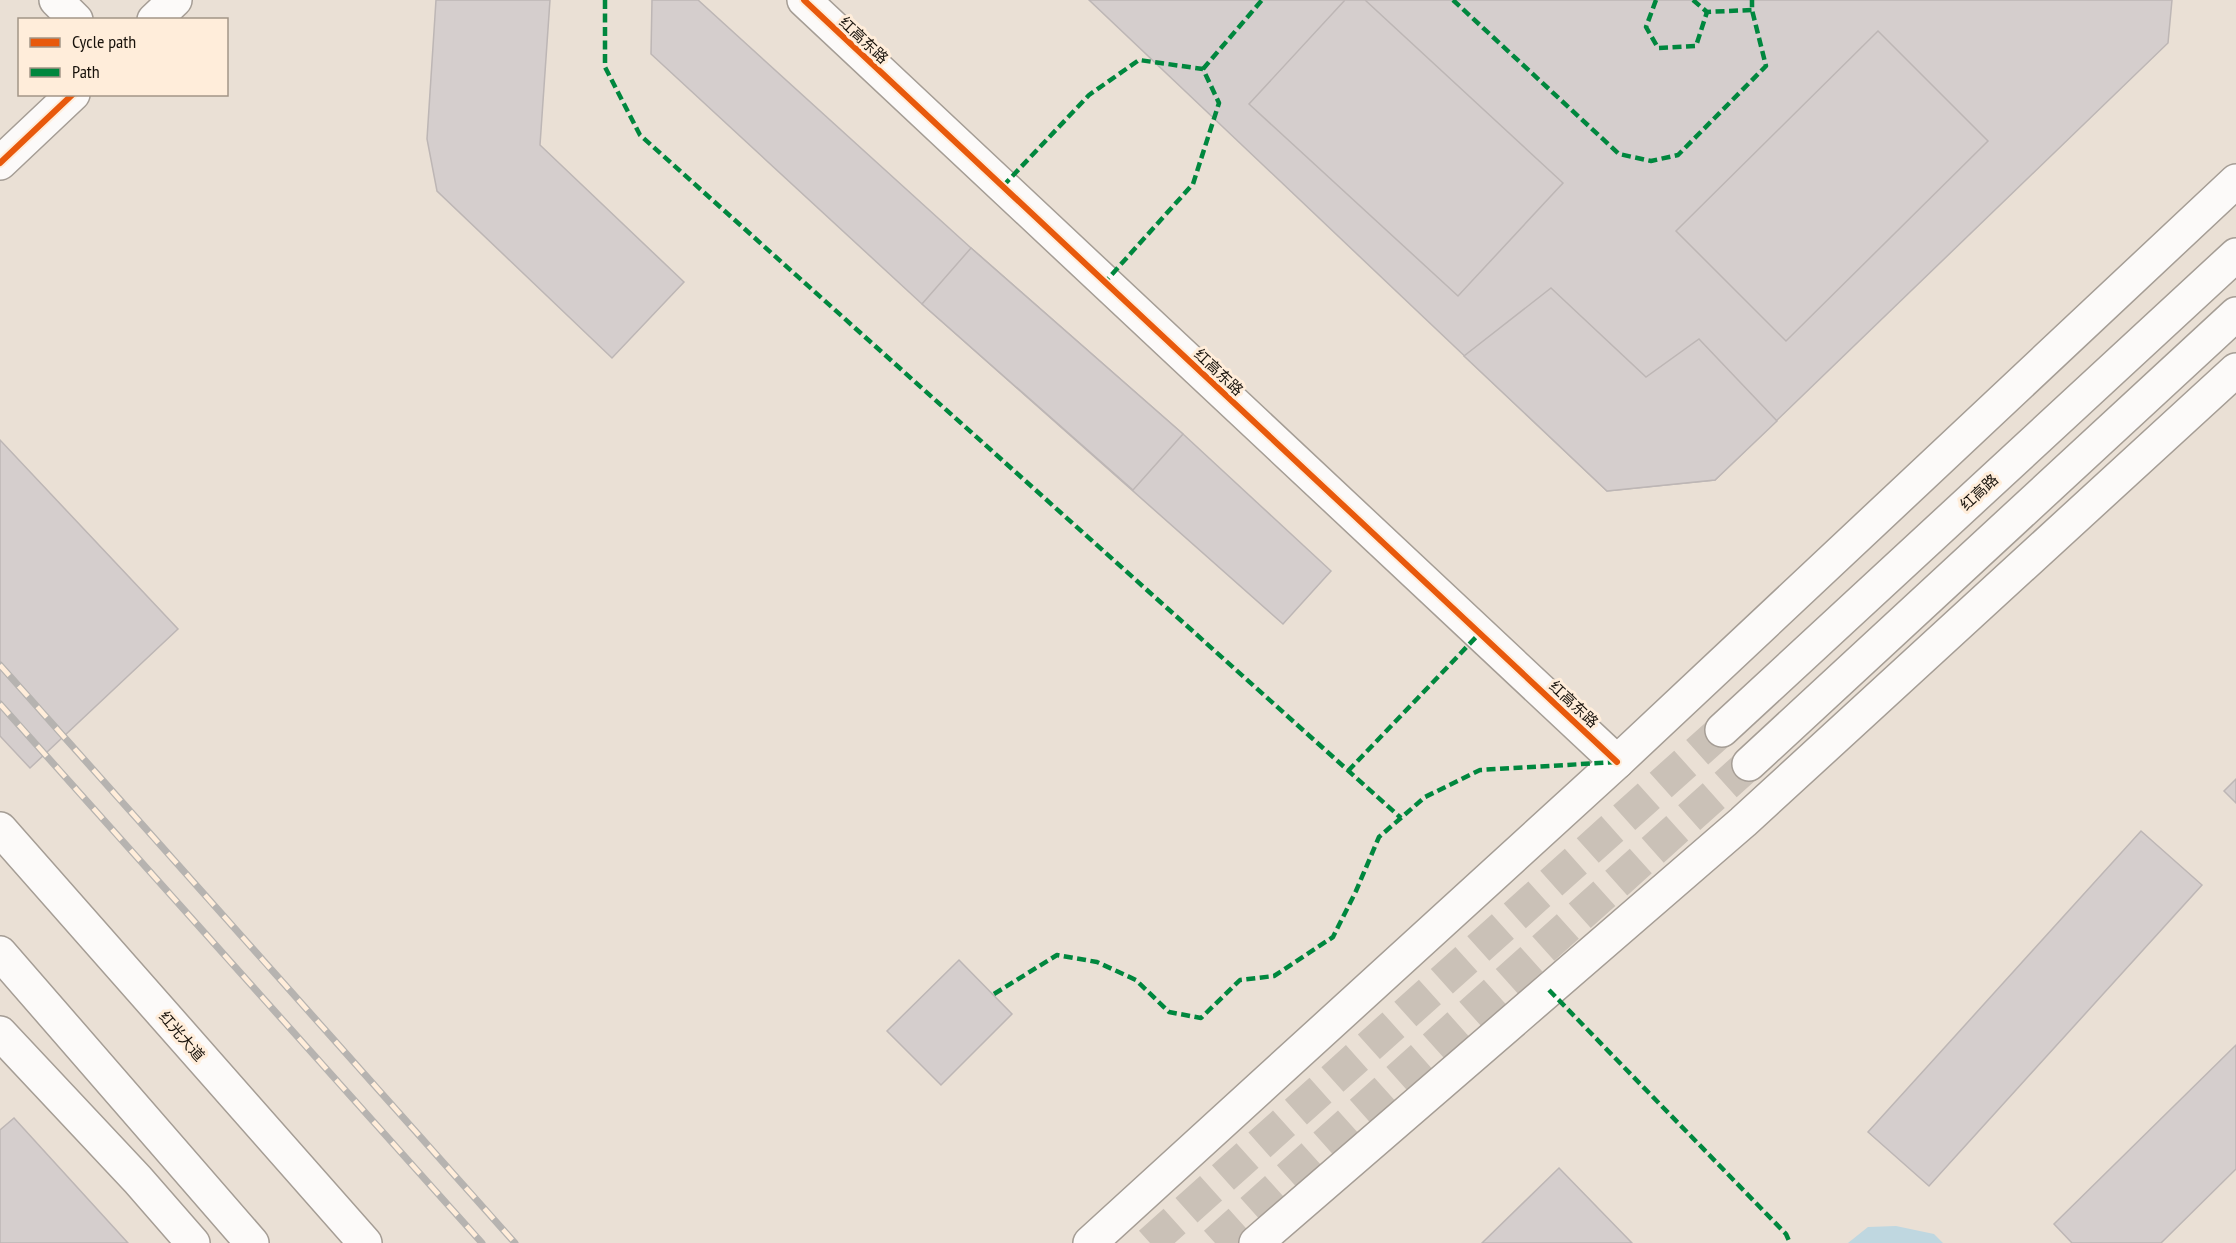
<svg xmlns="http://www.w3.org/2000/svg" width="2236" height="1243" font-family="'PT Sans Narrow','Noto Sans SC',sans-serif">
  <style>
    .water { fill: #bfd7e0 }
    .building { fill: #d5cecd; stroke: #bdb6b5; stroke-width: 1.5 }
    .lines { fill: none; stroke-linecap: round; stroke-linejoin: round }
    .major-tunnel { stroke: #cac1b7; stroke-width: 33; stroke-dasharray: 33 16; stroke-linecap: butt }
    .minor-casing { stroke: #a59d95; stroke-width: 36 }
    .major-casing { stroke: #a59d95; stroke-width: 36 }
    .highway-casing { stroke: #a59d95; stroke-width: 36 }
    .minor { stroke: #fcfaf9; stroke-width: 33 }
    .major { stroke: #fcfaf9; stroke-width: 33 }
    .highway { stroke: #fcfaf9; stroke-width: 33 }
    .rail-casing { stroke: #b6b3b0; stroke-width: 7 }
    .rail { stroke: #ffedda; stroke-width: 4.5; stroke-dasharray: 14; stroke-linecap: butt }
    .quiet { stroke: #00873e; stroke-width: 4.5; stroke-dasharray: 9 4.5; stroke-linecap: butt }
    .cycleway-casing { stroke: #ffedda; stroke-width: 10 }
    .cycleway { stroke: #e8590c; stroke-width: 6 }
    .labels { text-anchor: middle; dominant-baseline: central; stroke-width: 6; stroke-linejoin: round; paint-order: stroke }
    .street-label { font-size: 15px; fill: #18120b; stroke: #ffedda }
  </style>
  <rect width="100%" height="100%" fill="#eae0d5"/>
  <!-- water -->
  <path class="water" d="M1896,1226L1934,1234L1943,1243H1848L1868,1227Z"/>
  <!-- building -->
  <g class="building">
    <path d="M436,0H550L540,145L684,282L612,358L437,191L427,139Z"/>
    <path d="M652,0H698L971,248L1183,434L1331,571L1283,624L922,304L651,54Z"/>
    <path d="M1089,0H2172L2168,43L1715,480L1607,491Z"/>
    <path d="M1345,0H1365L1563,183L1458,296L1249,104Z"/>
    <path d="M1878,31L1988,141L1786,341L1676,231Z"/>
    <path d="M971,248L1183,434L1133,490L922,304Z"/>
    <path d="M1551,288L1646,377L1699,339L1777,421L1715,480L1607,491L1464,356Z"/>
    <path d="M0,440L178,629L30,768L0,736Z"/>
    <path d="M2236,779V803L2224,791Z"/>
    <path d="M2141,831L2202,885L1929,1186L1868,1132Z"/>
    <path d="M959,960L1012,1014L941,1085L887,1031Z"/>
    <path d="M2236,1045V1169L2161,1243H2072L2054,1224Z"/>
    <path d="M14,1118L128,1243H0V1130Z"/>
    <path d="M1559,1168L1632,1243H1482Z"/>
  </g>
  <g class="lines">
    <!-- major-tunnel -->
    <g class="major-tunnel">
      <path d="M1150,1243L1722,730"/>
      <path d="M1215,1243L1749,764"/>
    </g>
    <defs>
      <g id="minor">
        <path d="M56,0L76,20"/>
        <path d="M804,0L1617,762"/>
        <path d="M154,20L175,0"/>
        <path d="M0,163L73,94"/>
      </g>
      <g id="major">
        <path d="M1722,730L2236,255"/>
        <path d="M1749,764L2236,314"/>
        <path d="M0,1033L138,1180L193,1243"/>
        <path d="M1090,1243L1617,762L2236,181"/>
        <path d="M1256,1243L1743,822L2236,370"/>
      </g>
      <g id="highway">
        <path d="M0,829L365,1243"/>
        <path d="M0,953L252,1243"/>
      </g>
    </defs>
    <!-- minor casing -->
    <use href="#minor" class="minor-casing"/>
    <!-- major casing -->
    <use href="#major" class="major-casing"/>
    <!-- highway casing -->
    <use href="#highway" class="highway-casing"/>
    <!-- minor -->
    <use href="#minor" class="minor"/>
    <!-- major -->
    <use href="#major" class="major"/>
    <!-- highway -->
    <use href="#highway" class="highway"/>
    <defs>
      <g id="rail">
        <path d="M0,665L515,1243"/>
        <path d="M0,704L482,1243"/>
      </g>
    </defs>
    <!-- rail casing -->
    <use href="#rail" class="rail-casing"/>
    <!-- rail -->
    <use href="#rail" class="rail"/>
    <!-- quiet -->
    <g class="quiet">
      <path d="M605,0V67L640,135L1401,818"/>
      <path d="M1453,0L1619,154L1651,161L1678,155L1766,66L1752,10V0"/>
      <path d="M1656,0L1646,27L1658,48L1696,46L1707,12"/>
      <path d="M1693,0L1707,12L1752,10"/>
      <path d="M1203,69L1262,0"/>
      <path d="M1003,186L1089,95L1139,60L1203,69L1219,103L1193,184L1105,282"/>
      <path d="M1348,771L1480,633"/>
      <path d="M1549,990L1786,1234L1790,1243"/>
      <path d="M994,994L1057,955L1097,962L1136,980L1169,1012L1201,1018L1240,980L1274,976L1333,937L1356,891L1379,837L1425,797L1480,770L1617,762"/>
    </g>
    <defs>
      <g id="cycleway">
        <path d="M804,0L1617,762"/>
        <path d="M0,163L73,94"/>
      </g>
    </defs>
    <!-- cycleway casing -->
    <use href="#cycleway" class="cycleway-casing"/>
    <!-- cycleway -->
    <use href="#cycleway" class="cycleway"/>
  </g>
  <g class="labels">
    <!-- street labels -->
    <g class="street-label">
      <text transform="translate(864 40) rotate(43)">红高东路</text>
      <text transform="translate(1219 372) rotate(43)">红高东路</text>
      <text transform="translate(1979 492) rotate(-43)">红高路</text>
      <text transform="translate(1574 704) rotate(43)">红高东路</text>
      <text transform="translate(182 1036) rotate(49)">红光大道</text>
    </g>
  </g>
  <!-- legend -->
  <rect x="18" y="18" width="210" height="78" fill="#ffedda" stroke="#a39587" stroke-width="1.5"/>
  <rect x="30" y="38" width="30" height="9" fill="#e8590c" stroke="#a39587" stroke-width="1.5"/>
  <text x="72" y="48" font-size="18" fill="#18120b">Cycle path</text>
  <rect x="30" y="68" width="30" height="9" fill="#00873e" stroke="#a39587" stroke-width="1.5"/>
  <text x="72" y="78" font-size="18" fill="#18120b">Path</text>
</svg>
